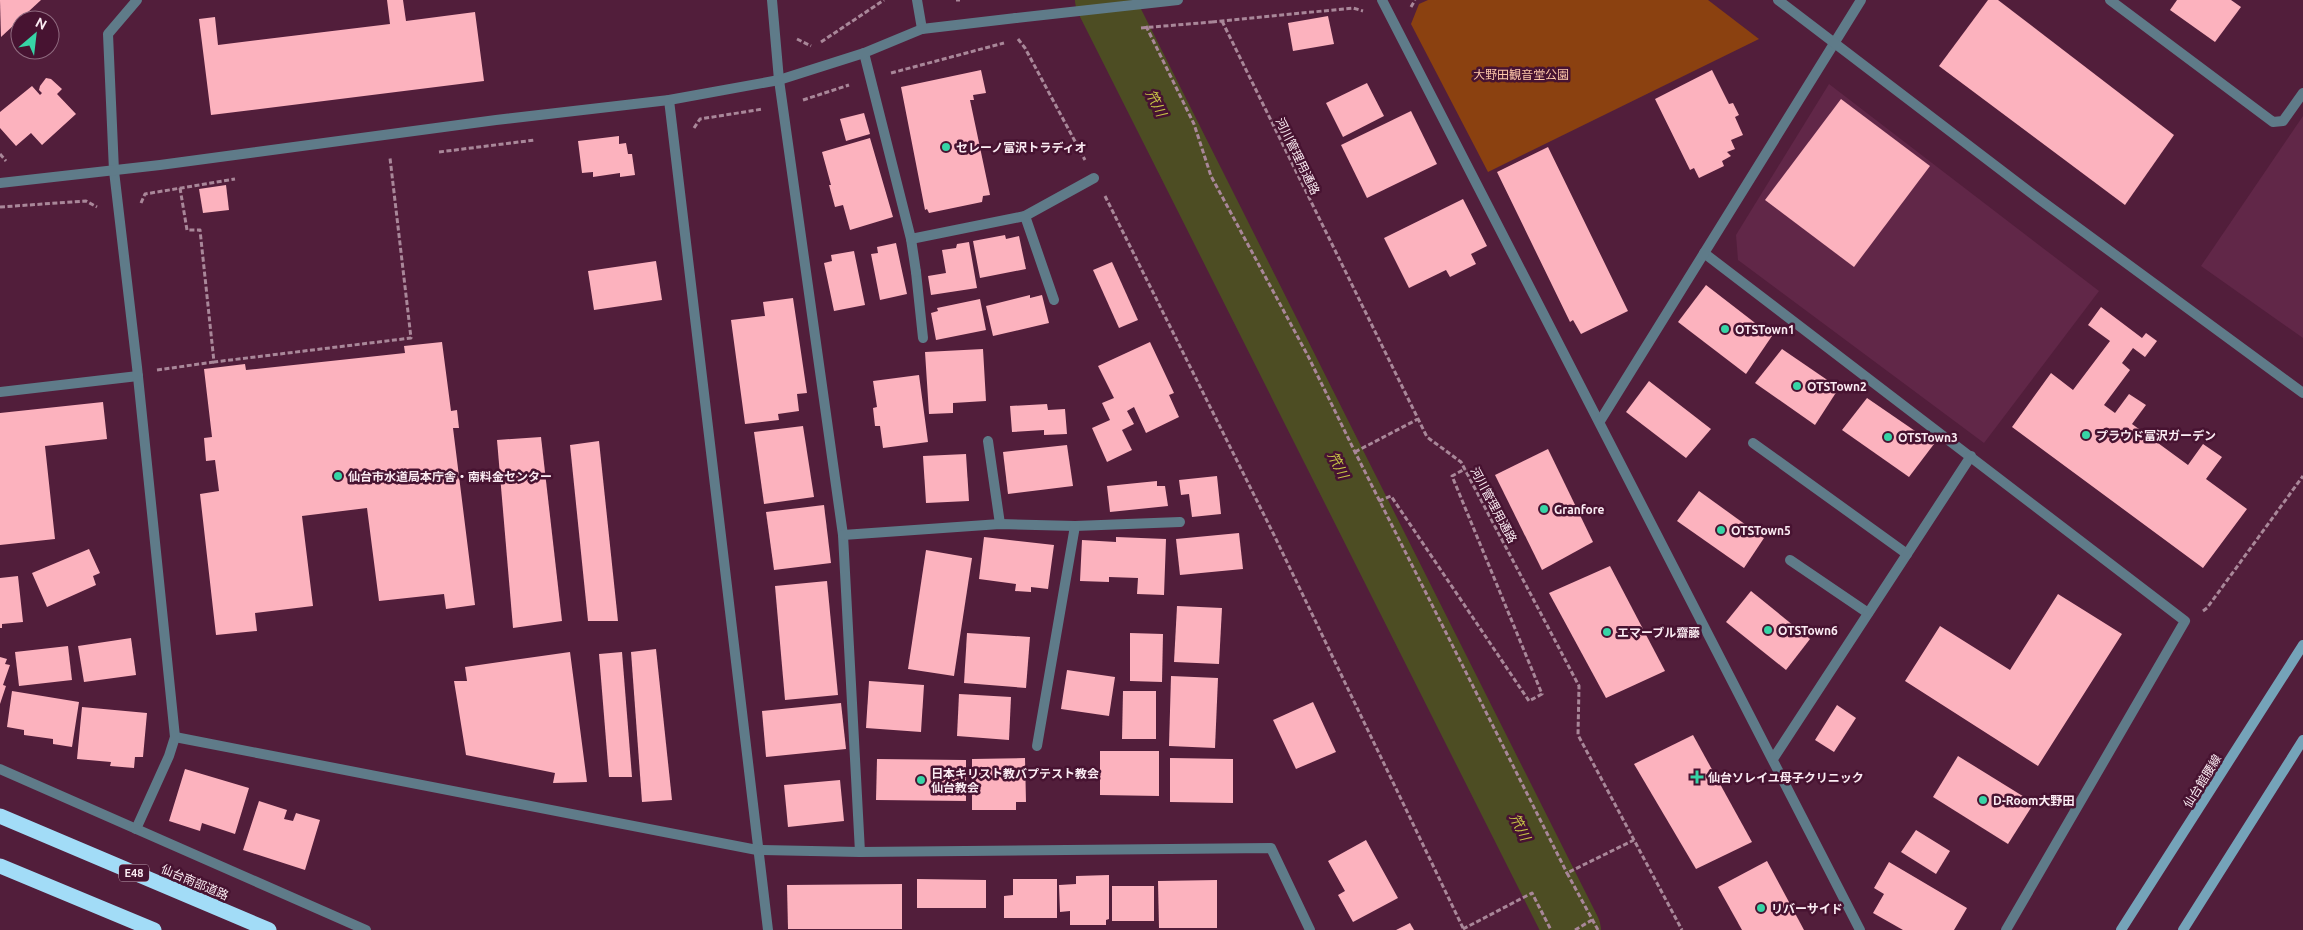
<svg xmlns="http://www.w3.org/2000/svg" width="2303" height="930" font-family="Ubuntu,'Noto Sans JP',sans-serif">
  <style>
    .built { fill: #612748 }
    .green { fill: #8b4110 }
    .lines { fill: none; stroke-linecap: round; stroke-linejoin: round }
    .river { stroke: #4d4d23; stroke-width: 58 }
    .building { fill: #fcb2be }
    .path { stroke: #a98799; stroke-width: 3; stroke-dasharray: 5 2.5; stroke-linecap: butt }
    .service { stroke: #5f7b89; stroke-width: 10 }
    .minor { stroke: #5f7b89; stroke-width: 10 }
    .tertiary { stroke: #5f7b89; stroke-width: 10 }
    .secondary { stroke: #75a3b9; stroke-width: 10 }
    .motorway { stroke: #a2dcf7; stroke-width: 15 }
    .path-bridge { stroke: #a98799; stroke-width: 3; stroke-dasharray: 5 2.5; stroke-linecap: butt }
    .tertiary-bridge { stroke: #5f7b89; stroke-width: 10 }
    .poi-dot { fill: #37d4a6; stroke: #471331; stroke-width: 2 }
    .labels { text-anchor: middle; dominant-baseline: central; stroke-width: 5; stroke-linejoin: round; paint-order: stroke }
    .shield { fill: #471331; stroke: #c5abb9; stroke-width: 1 }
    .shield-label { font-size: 11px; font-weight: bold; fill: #fbecf3 }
    .park-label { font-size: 12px; fill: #fdc7ab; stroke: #471331 }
    .poi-label { font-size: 12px; font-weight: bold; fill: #fbecf3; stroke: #471331; text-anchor: start }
    .street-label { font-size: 12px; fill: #fbecf3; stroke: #471331 }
    .water-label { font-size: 14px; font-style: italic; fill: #c7c546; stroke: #471331 }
  </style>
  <rect width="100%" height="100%" fill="#521e3b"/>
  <!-- built -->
  <g class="built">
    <path d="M1829,84L2099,291L1984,443L1738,260L1736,235Z"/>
    <path d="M2303,116V338L2201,266Z"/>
  </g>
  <!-- green -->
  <path class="green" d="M1428,0H1708L1759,39L1488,172L1411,24L1419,4Z"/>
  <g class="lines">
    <!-- river -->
    <path class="river" d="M1104,0L1572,930"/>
  </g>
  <!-- building -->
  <g class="building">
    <path d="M0,0H41L1,37Z"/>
    <path d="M387,0H403L406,21L475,12L484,81L211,115L199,19L215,17L218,45L390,24Z"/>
    <path d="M1988,0H1998L2174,135L2125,205L1939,66Z"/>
    <path d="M2177,0H2231L2241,7L2215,42L2170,10Z"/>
    <path d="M1328,16L1334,44L1293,51L1288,23Z"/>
    <path d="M981,70L986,93L973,95L974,100H970L990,195L983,196L982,202L929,213L927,209L925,210L901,87Z"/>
    <path d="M1712,70L1729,104L1733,103L1739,115L1735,117L1743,135L1731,140L1735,149L1727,152L1731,156L1722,161L1724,166L1699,178L1694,168L1690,170L1655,99Z"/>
    <path d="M46,78L51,79L62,89L57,94L76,114L42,145L31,133L16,146L0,128V112L32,86L40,95L42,93L39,90L40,86Z"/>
    <path d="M1367,83L1384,116L1343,137L1326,103Z"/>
    <path d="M1841,99L1930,166L1854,267L1765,200Z"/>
    <path d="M1411,111L1437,164L1367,198L1341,145Z"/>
    <path d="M864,113L870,134L846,141L840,119Z"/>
    <path d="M619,136V144L626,143L628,154H632L635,175L620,177V173L593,177V172L582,173L578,141Z"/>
    <path d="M870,138L893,217L850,230L843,205L835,207L829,185H831L822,152Z"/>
    <path d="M1548,147L1628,311L1581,334L1573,320L1570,322L1497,172Z"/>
    <path d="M226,185L229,210L203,213L199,189Z"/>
    <path d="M1463,199L1487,246L1471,254L1476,264L1450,277L1446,270L1409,288L1384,238Z"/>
    <path d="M1005,235L1006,239L1019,236L1026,269L980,278L973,241Z"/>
    <path d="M969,242L977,288L931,295L928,276L946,273L942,250L956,248L957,244Z"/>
    <path d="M896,243L907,294L880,300L871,254L878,253L877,247Z"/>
    <path d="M854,251L865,305L834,311L824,263L832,261L831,255Z"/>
    <path d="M656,261L662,300L594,310L588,271Z"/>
    <path d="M1112,262L1138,320L1119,328L1093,270Z"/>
    <path d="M1706,285L1772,336L1746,374L1678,322Z"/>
    <path d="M1030,295V298L1042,295L1049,323L993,336L986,306Z"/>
    <path d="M793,298L807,393L797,394L799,411L778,414L779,420L745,424L731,320L765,316L763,302Z"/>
    <path d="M980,299L986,330L936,340L931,313L938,311L937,308Z"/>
    <path d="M2101,307L2142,338L2146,333L2157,341L2145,357L2133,348L2122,363L2130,370L2104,405L2115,413L2129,394L2146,405L2132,424L2188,465L2203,444L2222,457L2206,479L2247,509L2203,568L2012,427L2051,373L2073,390L2110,341L2088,325Z"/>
    <path d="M442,342L451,411L457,410L459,428H453L475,605L446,609L444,594L379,601L367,508L302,516L313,606L255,613L257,631L216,635L200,494L219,491L215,460L206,461L204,438L212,437L204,369L245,364L246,370L405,353L404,346Z"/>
    <path d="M1150,342L1174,393L1169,395L1179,417L1146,433L1134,407L1127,411L1134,424L1122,430L1132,450L1107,462L1092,428L1110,420L1102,403L1114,398L1098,366Z"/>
    <path d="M983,349L986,401L953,403V413L929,414L925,352Z"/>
    <path d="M1782,349L1839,388L1815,425L1755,383Z"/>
    <path d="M919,375L928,442L883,448L880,426H875L873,408L877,407L873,381Z"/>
    <path d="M1649,381L1711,429L1686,458L1626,412Z"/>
    <path d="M1867,398L1934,444L1909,477L1842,430Z"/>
    <path d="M103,402L107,439L45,446L55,539L0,545V413Z"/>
    <path d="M1047,404L1048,410L1065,409L1067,434L1044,435V430L1012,432L1010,406Z"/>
    <path d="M803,426L814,497L764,504L754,432Z"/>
    <path d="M541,437L562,621L513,628L497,440Z"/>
    <path d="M599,441L618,621H588L570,445Z"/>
    <path d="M1067,445L1073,486L1008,494L1003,452Z"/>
    <path d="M1548,449L1593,542L1542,570L1495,475Z"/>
    <path d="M966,454L969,501L926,503L923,456Z"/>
    <path d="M1217,476L1221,514L1192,517L1189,494L1181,495L1179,480Z"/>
    <path d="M1157,481V486H1165L1168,506L1110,512L1107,486Z"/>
    <path d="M1699,491L1764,538L1744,568L1677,521Z"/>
    <path d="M824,505L831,563L774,570L766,512Z"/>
    <path d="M1239,533L1243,569L1180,575L1176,539Z"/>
    <path d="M984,537L1054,545L1048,589L1031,587V592L1015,591L1016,584L979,579Z"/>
    <path d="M1116,537L1166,539L1164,595L1137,594L1138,578L1109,577V582L1080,581L1082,540L1116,542Z"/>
    <path d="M89,549L100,573L93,576L96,585L47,607L32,573Z"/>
    <path d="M926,550L972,558L954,676L908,669Z"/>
    <path d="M1610,566L1665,671L1606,698L1549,593Z"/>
    <path d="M18,576L23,622L2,624V628H0V578Z"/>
    <path d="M827,581L838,695L785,700L775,586Z"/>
    <path d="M1751,591L1810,639L1786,670L1726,622Z"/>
    <path d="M2058,594L2122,634L2038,766L1905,681L1940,626L2010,670Z"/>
    <path d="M1177,606L1222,608L1219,664L1174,662Z"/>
    <path d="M967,633L1030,637L1026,688L964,683Z"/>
    <path d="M1130,633L1163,634L1162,682L1130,681Z"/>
    <path d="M131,638L136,675L84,682L78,646Z"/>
    <path d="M68,646L72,680L19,686L15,652Z"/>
    <path d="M656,649L672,800L642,802L631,652Z"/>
    <path d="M570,652L587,782L553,783L555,773L466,755L454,681H467L465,667Z"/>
    <path d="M622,652L632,777H609L599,654Z"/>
    <path d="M0,657L7,659L5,664L10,665L3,685L6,686L0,704Z"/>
    <path d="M1067,670L1115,677L1109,716L1061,709Z"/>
    <path d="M1171,676L1218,678L1215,748L1169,746Z"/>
    <path d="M869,681L924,685L921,732L866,728Z"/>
    <path d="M12,691L79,702L72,747L53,744V739L24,735V730L7,727Z"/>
    <path d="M1123,691H1156V739H1122Z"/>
    <path d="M959,694L1011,697L1009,740L957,736Z"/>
    <path d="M1313,702L1336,752L1296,769L1273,720Z"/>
    <path d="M841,703L846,749L766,757L762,711Z"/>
    <path d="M1837,705L1856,718L1834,752L1815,740Z"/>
    <path d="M82,707L147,713L143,757H135L134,768L110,766L111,762L77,759Z"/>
    <path d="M1693,735L1752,842L1696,869L1634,764Z"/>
    <path d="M1100,751H1159V796L1100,795Z"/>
    <path d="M1958,756L2034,803L2008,844L1933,797Z"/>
    <path d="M1025,758L1026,802H1016V810H972V759Z"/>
    <path d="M1170,758L1233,759V803L1170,802Z"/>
    <path d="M877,759L966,760V801L876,800Z"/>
    <path d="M185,769L249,788L235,834L202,823L200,831L169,821Z"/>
    <path d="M840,780L844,821L788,827L784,785Z"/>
    <path d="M259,801L287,810L284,819L293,821L296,813L320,820L305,870L243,850Z"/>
    <path d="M1916,830L1950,851L1936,874L1901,852Z"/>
    <path d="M1366,840L1398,898L1353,922L1338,895L1345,891L1328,861Z"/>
    <path d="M1767,861L1804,930H1742L1718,887Z"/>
    <path d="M1889,862L1967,908L1954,930H1903L1873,913L1884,894L1874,888Z"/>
    <path d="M1109,875V919L1106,920V925H1070V911L1060,912L1059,885L1076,884V876Z"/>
    <path d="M917,879L986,880V908H917Z"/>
    <path d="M1013,879H1057V918H1004V896L1013,895Z"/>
    <path d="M1217,880V928H1159L1158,881Z"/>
    <path d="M902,884V929H788L787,885Z"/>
    <rect x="1112" y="886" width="42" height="35"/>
    <path d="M1410,923L1414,930H1396Z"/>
  </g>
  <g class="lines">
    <!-- path -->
    <g class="path">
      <path d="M956,0H960"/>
      <path d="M1411,7L1415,0"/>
      <path d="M1222,21L1427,437L1461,462L1579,686L1578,735L1682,930"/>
      <path d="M1212,22L1353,8L1363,11"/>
      <path d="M1146,26L1194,124L1211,176L1308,356L1355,452L1567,873"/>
      <path d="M797,39L811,46"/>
      <path d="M1018,39L1025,48L1085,160"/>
      <path d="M821,42L884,0"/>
      <path d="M891,73L1004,43"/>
      <path d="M803,100L849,85"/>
      <path d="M694,128L700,119L763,109"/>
      <path d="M439,152L535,140"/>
      <path d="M0,154L6,161"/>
      <path d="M180,188L187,230H200L214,362L411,338L390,158"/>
      <path d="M1105,196L1274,535L1464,930"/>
      <path d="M141,203L145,194L235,179"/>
      <path d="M0,207L86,201L97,207"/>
      <path d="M157,370L214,362"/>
      <path d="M1355,452L1418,419"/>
      <path d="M1379,501L1391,496L1529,701L1542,694L1452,476L1465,469"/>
      <path d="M2203,611L2207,608L2303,476"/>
      <path d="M1463,929L1532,893L1551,930"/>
      <path d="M1575,930L1592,920"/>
      <path d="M1598,930L1567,873L1634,840"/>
    </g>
    <!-- service -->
    <path class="service" d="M916,272L923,338"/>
    <!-- minor -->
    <g class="minor">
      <path d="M772,0L779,80L843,535L860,852"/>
      <path d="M1382,0L1860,930"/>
      <path d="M2110,0L2273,122L2283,121L2303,93"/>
      <path d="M864,53L911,239L1025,216L1094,178"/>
      <path d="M669,100L768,930"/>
      <path d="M1025,216L1054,300"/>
      <path d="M911,239L916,272"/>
      <path d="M1704,253L2185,621L2006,930"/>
      <path d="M0,392L138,376"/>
      <path d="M1600,421L1861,0"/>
      <path d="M988,441L1000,524"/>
      <path d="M1753,443L1907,554"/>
      <path d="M843,535L1000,524L1075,526L1180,522"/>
      <path d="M1790,560L1868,613"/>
      <path d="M175,737L757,850L860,852L1271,848L1310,930"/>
      <path d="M1037,746L1075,526"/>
      <path d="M1773,759L1971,456"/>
      <path d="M0,769L366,930"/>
      <path d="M136,829L169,756L175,737L137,367L114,171L108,34L137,0"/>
    </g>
    <!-- tertiary -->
    <g class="tertiary">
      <path d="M917,0L922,29"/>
      <path d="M1778,0L2039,199L2303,393"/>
      <path d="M0,183L160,165L496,120L669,100L779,80L864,53L922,29L1016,18"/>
    </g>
    <!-- secondary -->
    <g class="secondary">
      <path d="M2121,930L2303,645"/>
      <path d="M2183,930L2303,740"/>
    </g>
    <!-- motorway -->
    <g class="motorway">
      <path d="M0,816L269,930"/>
      <path d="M0,866L154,930"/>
    </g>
    <!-- path-bridge -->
    <path class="path-bridge" d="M1141,28L1212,22"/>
    <!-- tertiary-bridge -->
    <path class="tertiary-bridge" d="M1016,18L1178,0"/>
  </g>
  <!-- markers -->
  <g class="poi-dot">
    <circle cx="946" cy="147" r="5"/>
    <circle cx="1725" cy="329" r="5"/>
    <circle cx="1797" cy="386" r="5"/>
    <circle cx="2086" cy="435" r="5"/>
    <circle cx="1888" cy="437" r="5"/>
    <circle cx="338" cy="476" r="5"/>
    <circle cx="1544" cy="509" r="5"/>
    <circle cx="1721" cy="530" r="5"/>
    <circle cx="1768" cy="630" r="5"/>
    <circle cx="1607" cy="632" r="5"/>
    <path d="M1694.5 769.5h5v5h5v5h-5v5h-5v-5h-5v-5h5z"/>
    <circle cx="921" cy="780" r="5"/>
    <circle cx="1983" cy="800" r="5"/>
    <circle cx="1761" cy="908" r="5"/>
  </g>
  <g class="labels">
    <!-- shield labels -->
    <rect class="shield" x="119" y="864.5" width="30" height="17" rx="4"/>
    <g class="shield-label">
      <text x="134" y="873">E48</text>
    </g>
    <!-- park labels -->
    <g class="park-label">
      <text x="1521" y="74">大野田観音堂公園</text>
    </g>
    <!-- poi labels -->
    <g class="poi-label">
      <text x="956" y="147">セレーノ富沢トラディオ</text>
      <text x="1735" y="329">OTSTown1</text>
      <text x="1807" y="386">OTSTown2</text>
      <text x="2096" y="435">プラウド富沢ガーデン</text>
      <text x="1898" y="437">OTSTown3</text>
      <text x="348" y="476">仙台市水道局本庁舎・南料金センター</text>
      <text x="1554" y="509">Granfore</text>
      <text x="1731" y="530">OTSTown5</text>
      <text x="1778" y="630">OTSTown6</text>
      <text x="1617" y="632">エマーブル齋藤</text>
      <text x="931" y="773">日本キリスト教バプテスト教会<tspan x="931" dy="14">仙台教会</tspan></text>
      <text x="1708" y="777">仙台ソレイユ母子クリニック</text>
      <text x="1993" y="800">D-Room大野田</text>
      <text x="1771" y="908">リバーサイド</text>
    </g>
    <!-- street labels -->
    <g class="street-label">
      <text transform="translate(1298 156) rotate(64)">河川管理用通路</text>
      <text transform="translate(1494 505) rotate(62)">河川管理用通路</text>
      <text transform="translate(2202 781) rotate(-58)">仙台館腰線</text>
      <text transform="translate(195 882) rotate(23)">仙台南部道路</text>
    </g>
    <!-- water labels -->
    <g class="water-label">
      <text transform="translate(1156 103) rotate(63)">笊川</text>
      <text transform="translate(1338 465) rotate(63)">笊川</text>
      <text transform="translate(1520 827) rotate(63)">笊川</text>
    </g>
  </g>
  <!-- north arrow -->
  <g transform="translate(35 35) rotate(28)"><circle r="24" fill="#471331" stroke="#8f6a7f"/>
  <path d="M0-4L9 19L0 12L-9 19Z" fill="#37d4a6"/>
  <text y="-8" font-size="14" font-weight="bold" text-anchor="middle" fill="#fbecf3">N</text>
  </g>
</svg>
